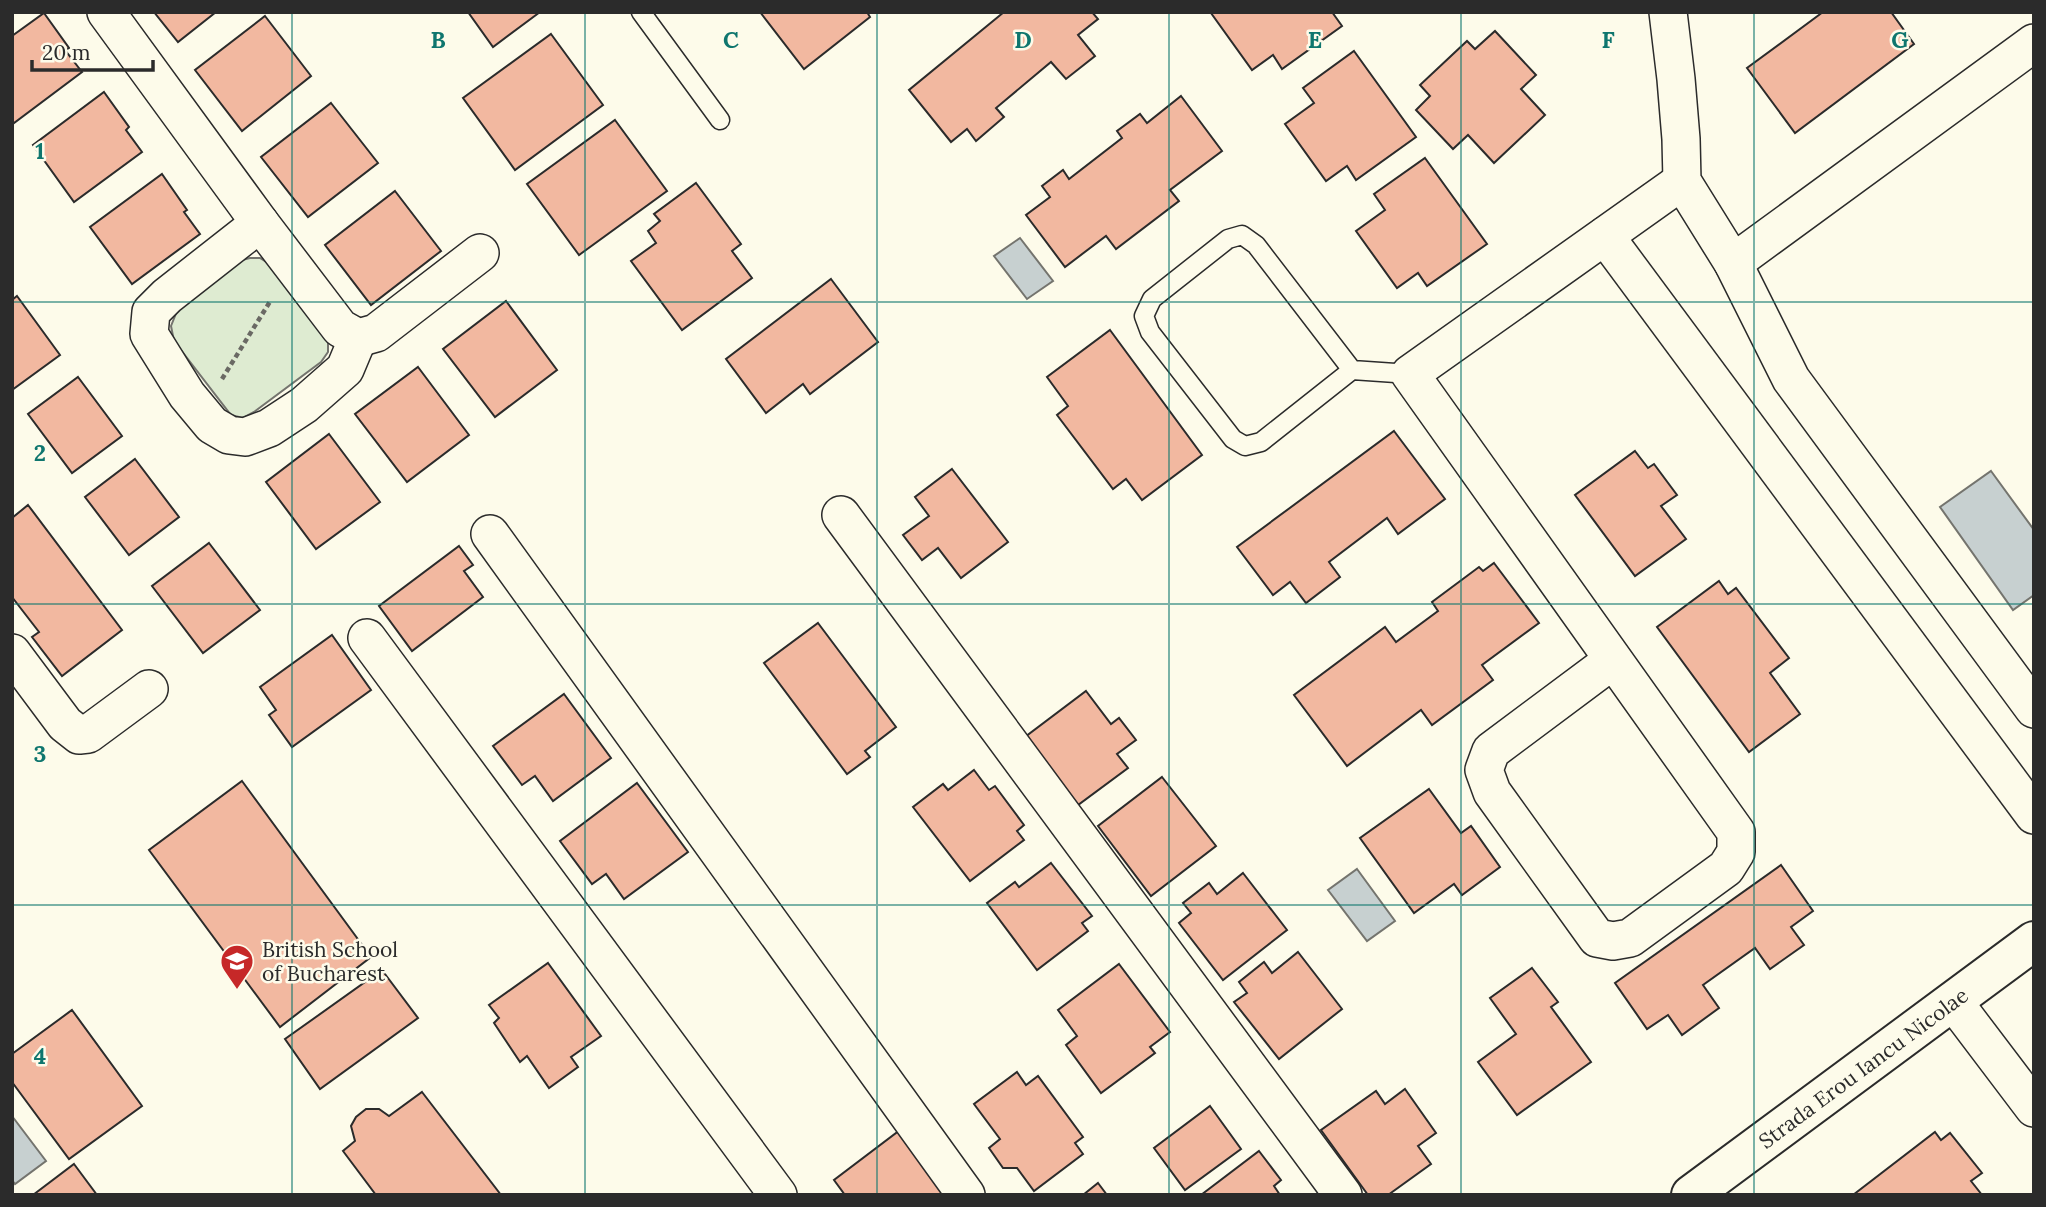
<svg xmlns="http://www.w3.org/2000/svg" width="2046" height="1207" font-family="Lora,serif">
  <style>
    .green { fill: #deebd1; stroke: #74746e; stroke-width: 2 }
    .water { fill: #c7d0d0; stroke: #74746e; stroke-width: 2 }
    .building { fill: #f2b8a0; stroke: #2b2b2b; stroke-width: 2 }
    .lines { fill: none; stroke-linecap: round; stroke-linejoin: round }
    .lane-casing { stroke: #2b2b2b; stroke-width: 21 }
    .street-casing { stroke: #2b2b2b; stroke-width: 40 }
    .secondary-casing { stroke: #2b2b2b; stroke-width: 42 }
    .path { stroke: #6a6964; stroke-width: 4.5; stroke-dasharray: 5 3.5; stroke-linecap: butt }
    .lane { stroke: #fdfbea; stroke-width: 18 }
    .street { stroke: #fdfbea; stroke-width: 37 }
    .secondary { stroke: #fdfbea; stroke-width: 38 }
    .grid { fill: none; stroke: #0f766e; stroke-width: 2; stroke-opacity: 0.55 }
    .labels { text-anchor: middle; dominant-baseline: central; stroke-width: 5; stroke-linejoin: round; paint-order: stroke }
    .poi-label { font-size: 21px; fill: #2b2b2b; stroke: #fdfbea; text-anchor: start }
    .street-label { font-size: 21px; fill: #2b2b2b; stroke: #fdfbea }
    .grid-label { font-size: 23px; text-anchor: middle; font-weight: bold; fill: #0f766e; stroke: #fdfbea; stroke-width: 5; stroke-linejoin: round; paint-order: stroke }
  </style>
  <rect width="100%" height="100%" fill="#fdfbea"/>
  <!-- green -->
  <path class="green" d="M250,258H260L271,265L328,338V352L321,362L254,412L243,418L231,415L174,341L171,326L177,311L242,260Z"/>
  <!-- water -->
  <g class="water">
    <path d="M1020,238L1053,281L1027,299L994,256Z"/>
    <path d="M1991,471L2034,530V595L2013,610L1940,507Z"/>
    <path d="M1357,869L1395,921L1367,941L1328,890Z"/>
    <path d="M12,1116L46,1161L15,1184L12,1180Z"/>
  </g>
  <!-- building -->
  <g class="building">
    <path d="M154,12H216L178,42Z"/>
    <path d="M468,12H540L493,47Z"/>
    <path d="M760,12H867L870,17L804,69Z"/>
    <path d="M1004,12H1092L1098,19L1078,35L1095,56L1066,79L1051,62L996,108L1004,117L976,141L967,129L951,142L909,90Z"/>
    <path d="M1332,12L1342,26L1282,69L1273,55L1252,70L1211,13Z"/>
    <path d="M1823,12H1891L1914,44L1795,133L1747,68Z"/>
    <path d="M44,13L69,48L65,50L82,72L14,123L12,120V36Z"/>
    <path d="M265,16L311,76L242,131L195,70Z"/>
    <path d="M1495,31L1536,75L1521,89L1545,115L1494,163L1468,135L1453,149L1416,110L1430,96L1420,85L1467,41L1475,49Z"/>
    <path d="M551,34L603,105L515,170L463,98Z"/>
    <path d="M1354,51L1416,137L1356,180L1347,166L1326,181L1285,124L1314,103L1303,88Z"/>
    <path d="M104,92L129,127L126,130L142,152L74,202L33,145Z"/>
    <path d="M1181,96L1222,151L1170,190L1179,201L1116,249L1106,236L1065,267L1026,215L1050,197L1042,186L1063,170L1069,179L1122,138L1117,131L1140,114L1147,123Z"/>
    <path d="M331,103L378,163L308,217L261,157Z"/>
    <path d="M615,120L667,191L579,255L527,184Z"/>
    <path d="M1425,158L1487,244L1427,286L1418,273L1397,288L1356,231L1385,210L1374,194Z"/>
    <path d="M162,174L187,210L184,212L200,234L132,284L90,227Z"/>
    <path d="M696,183L741,244L732,251L752,278L682,330L631,261L656,243L648,231L660,221L654,214Z"/>
    <path d="M395,191L441,251L371,305L325,245Z"/>
    <path d="M831,279L878,342L810,394L803,384L766,413L726,359Z"/>
    <path d="M17,296L60,355L12,390V300Z"/>
    <path d="M506,301L557,370L495,417L443,349Z"/>
    <path d="M1110,330L1202,455L1142,500L1126,479L1113,489L1057,415L1068,406L1047,377Z"/>
    <path d="M418,367L469,435L407,482L355,414Z"/>
    <path d="M78,377L122,436L72,473L28,414Z"/>
    <path d="M1394,431L1445,499L1398,534L1387,518L1329,562L1340,577L1306,603L1290,582L1273,595L1237,547Z"/>
    <path d="M329,434L380,502L316,549L266,482Z"/>
    <path d="M1635,451L1648,468L1654,464L1677,495L1661,506L1686,539L1635,576L1575,495Z"/>
    <path d="M135,459L179,517L129,555L85,497Z"/>
    <path d="M952,469L1008,542L961,578L938,548L922,560L903,535L929,516L915,497Z"/>
    <path d="M28,505L122,630L62,676L32,637L39,632L12,597V518Z"/>
    <path d="M209,543L260,610L203,653L152,586Z"/>
    <path d="M459,546L473,565L464,571L483,597L412,651L379,606Z"/>
    <path d="M1494,563L1539,623L1482,665L1493,680L1432,725L1421,710L1347,766L1294,695L1385,627L1396,642L1438,611L1432,602L1479,567L1483,571Z"/>
    <path d="M1719,581L1728,594L1736,588L1789,658L1770,673L1800,714L1749,752L1657,627Z"/>
    <path d="M818,623L896,727L865,751L870,757L847,774L764,663Z"/>
    <path d="M332,635L371,690L292,747L269,715L276,710L260,687Z"/>
    <path d="M1086,691L1111,724L1119,718L1136,740L1117,754L1128,768L1078,805L1025,737Z"/>
    <path d="M564,694L611,758L553,801L535,776L522,785L493,746Z"/>
    <path d="M974,770L989,790L995,786L1024,825L1017,831L1024,840L970,881L913,807L943,784L948,790Z"/>
    <path d="M1162,777L1216,846L1151,896L1098,826Z"/>
    <path d="M242,781L371,957L280,1027L149,850Z"/>
    <path d="M637,783L688,852L624,899L606,874L592,884L560,841Z"/>
    <path d="M1429,789L1461,833L1471,826L1500,867L1462,895L1454,884L1414,913L1360,838Z"/>
    <path d="M1051,863L1092,916L1082,923L1088,931L1037,970L987,903L1015,882L1019,887Z"/>
    <path d="M1781,865L1813,911L1791,927L1804,945L1770,969L1755,948L1703,985L1719,1008L1682,1035L1668,1015L1647,1029L1615,983Z"/>
    <path d="M1243,873L1287,930L1223,980L1179,923L1191,913L1183,903L1209,883L1217,894Z"/>
    <path d="M1298,952L1342,1009L1279,1059L1234,1002L1247,993L1239,982L1264,962L1272,973Z"/>
    <path d="M548,963L601,1036L571,1057L578,1067L549,1088L527,1056L520,1062L494,1023L499,1018L489,1005Z"/>
    <path d="M1119,964L1170,1032L1150,1047L1155,1053L1101,1093L1066,1045L1077,1036L1058,1010Z"/>
    <path d="M1532,968L1558,1002L1551,1007L1591,1062L1517,1115L1478,1062L1516,1034L1490,998Z"/>
    <path d="M382,970L418,1018L320,1089L285,1039Z"/>
    <path d="M72,1010L142,1106L69,1159L12,1082V1054Z"/>
    <path d="M1017,1072L1026,1085L1038,1076L1083,1137L1075,1143L1083,1154L1034,1191L1017,1168H1003L989,1148L1000,1139L974,1104Z"/>
    <path d="M1405,1089L1436,1133L1418,1146L1431,1164L1388,1195H1368L1321,1130L1376,1091L1385,1104Z"/>
    <path d="M422,1092L501,1195H376L343,1151L355,1141L351,1126L356,1117L366,1109H379L389,1116Z"/>
    <path d="M1210,1106L1241,1149L1185,1190L1154,1148Z"/>
    <path d="M904,1127L955,1195H845L834,1180Z"/>
    <path d="M1935,1132L1941,1140L1950,1133L1982,1173L1971,1181L1982,1195H1853Z"/>
    <path d="M1259,1151L1281,1180L1274,1186L1280,1195H1201Z"/>
    <path d="M74,1164L97,1195H33Z"/>
    <path d="M1098,1183L1107,1195H1083Z"/>
  </g>
  <g class="lines">
    <defs>
      <g id="lane">
        <path d="M641,12L720,120"/>
        <path d="M1352,370L1256,245L1242,235L1228,239L1152,299L1144,316L1150,332L1233,439L1245,446L1261,442L1352,370L1410,374"/>
      </g>
      <g id="street">
        <path d="M106,12L260,223L340,328L358,338L376,333L480,253"/>
        <path d="M1668,12L1676,79L1681,139L1682,181L1733,263L1791,379L2034,709"/>
        <path d="M260,223L167,296L151,312L149,334L187,395L212,425L229,435L245,437L269,428L304,405L345,369L358,338"/>
        <path d="M1605,236L2034,815"/>
        <path d="M1733,263L2034,43"/>
        <path d="M841,515L1343,1195"/>
        <path d="M490,534L966,1195"/>
        <path d="M367,638L778,1195"/>
        <path d="M12,653L65,724L79,735L88,734L149,689"/>
        <path d="M1613,660L1491,751L1484,770L1492,792L1597,938L1613,941L1630,938L1726,868L1736,852V832L1410,374L1682,181"/>
        <path d="M1953,1001L2034,1108"/>
      </g>
      <g id="secondary">
        <path id="s1" d="M1691,1195L2034,941"/>
      </g>
    </defs>
    <!-- lane casing -->
    <use href="#lane" class="lane-casing"/>
    <!-- street casing -->
    <use href="#street" class="street-casing"/>
    <!-- secondary casing -->
    <use href="#secondary" class="secondary-casing"/>
    <!-- path -->
    <path class="path" d="M222,379L271,300"/>
    <!-- lane -->
    <use href="#lane" class="lane"/>
    <!-- street -->
    <use href="#street" class="street"/>
    <!-- secondary -->
    <use href="#secondary" class="secondary"/>
  </g>
  <!-- grid -->
  <path class="grid" d="M292,12V1195M585,12V1195M877,12V1195M1169,12V1195M1461,12V1195M1754,12V1195M12,302H2034M12,604H2034M12,905H2034"/>
  <!-- icons -->
  <defs>
    <symbol id="school-pin" viewBox="-11 -11 22 30"><path d="M0 17L-7.5 6A9.5 9.5 0 1 1 7.5 6Z" fill="#c62828" stroke="#fdfbea"/><path d="M0-5L7-2L0 1L-7-2ZM-4 1L0 2.5L4 1V4Q0 6-4 4Z" fill="#fff"/></symbol>
  </defs>
  <g fill-rule="evenodd">
    <use href="#school-pin" x="218" y="942" width="38" height="52"/>
  </g>
  <g class="labels">
    <!-- poi labels -->
    <g class="poi-label">
      <text x="262" y="949">British School<tspan x="262" dy="24">of Bucharest</tspan></text>
    </g>
    <!-- street labels -->
    <g class="street-label">
      <text stroke="none"><textPath href="#s1" startOffset="214">Strada Erou Iancu Nicolae</textPath></text>
    </g>
  </g>
  <g class="grid-label">
    <text x="438" y="48">B</text>
    <text x="731" y="48">C</text>
    <text x="1023" y="48">D</text>
    <text x="1315" y="48">E</text>
    <text x="1608" y="48">F</text>
    <text x="1900" y="48">G</text>
    <text x="40" y="159">1</text>
    <text x="40" y="461">2</text>
    <text x="40" y="762">3</text>
    <text x="40" y="1064">4</text>
  </g>
  <!-- border -->
  <rect width="2046" height="1207" fill="none" stroke="#2b2b2b" stroke-width="28"/>
  <!-- scale -->
  <path d="M32 60v10h121v-10" fill="none" stroke="#2b2b2b" stroke-width="3.5"/>
  <text x="42" y="60" font-size="21" fill="#2b2b2b" stroke="#fdfbea" stroke-width="5" paint-order="stroke">20 m</text>
</svg>
